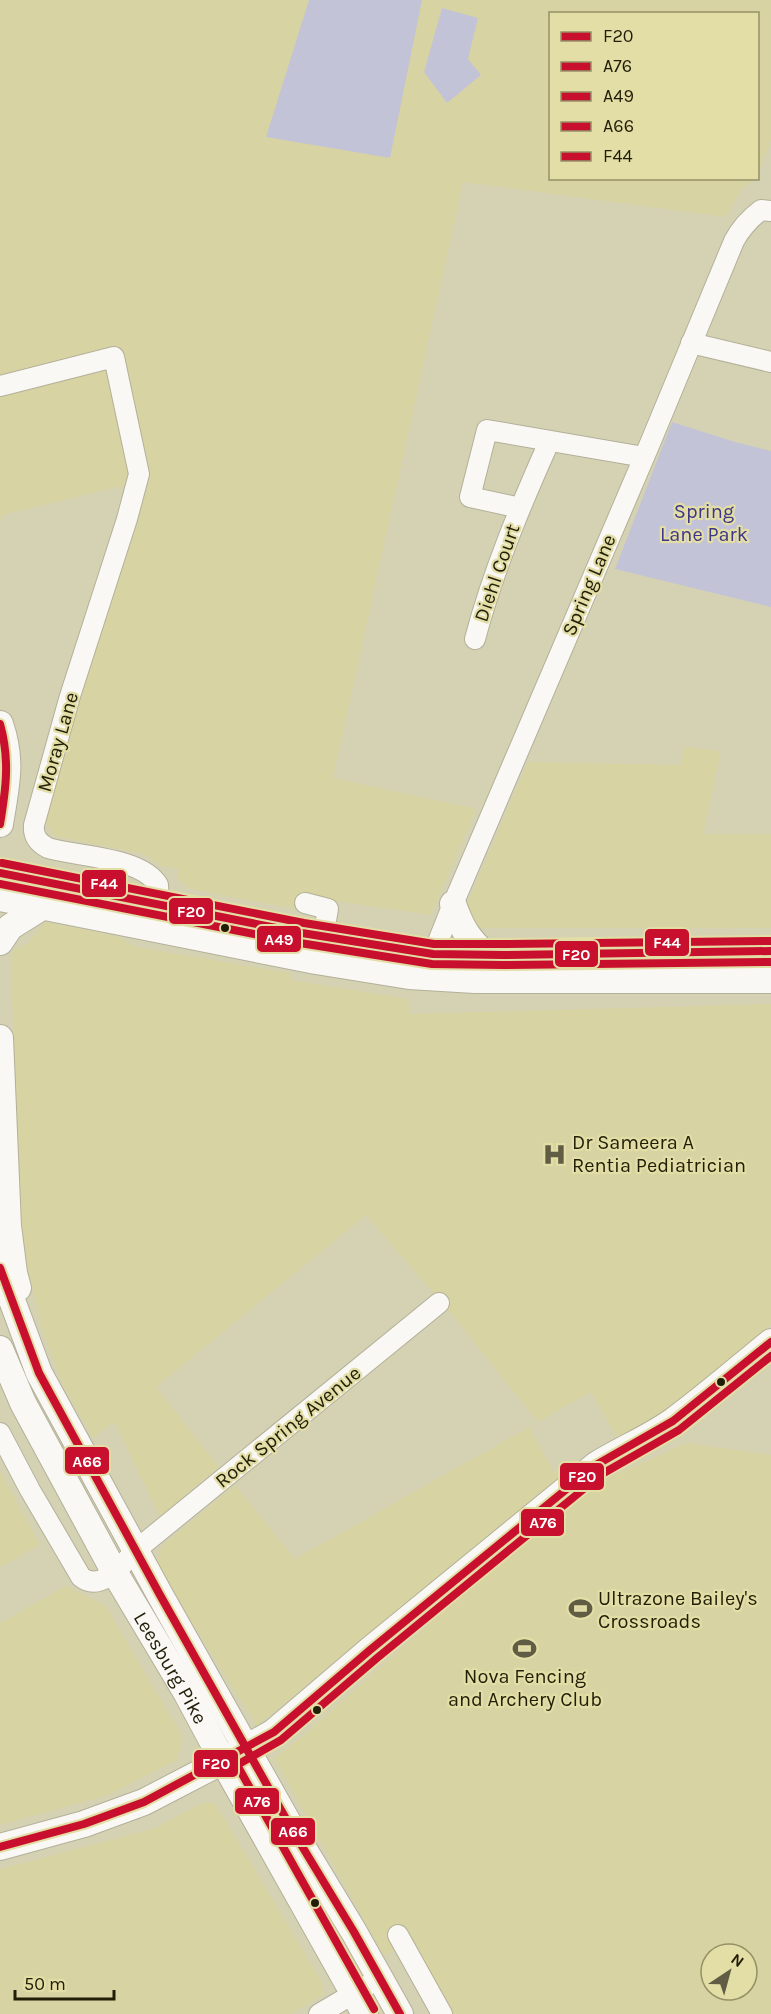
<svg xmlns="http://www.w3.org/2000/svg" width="771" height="2014" font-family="Karla,sans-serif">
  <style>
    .built { fill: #d8d3a2; fill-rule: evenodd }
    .green { fill: #c3c3d7 }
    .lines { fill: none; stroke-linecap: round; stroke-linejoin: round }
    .minor-casing { stroke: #b3b099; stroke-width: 22 }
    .major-casing { stroke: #b3b099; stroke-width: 28 }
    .minor { stroke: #f9f8f4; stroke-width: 20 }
    .major { stroke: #f9f8f4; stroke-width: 26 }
    .bus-1-casing { stroke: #e3dda6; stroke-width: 12 }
    .bus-2-casing { stroke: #e3dda6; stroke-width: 12 }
    .bus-3-casing { stroke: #e3dda6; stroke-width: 12 }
    .bus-4-casing { stroke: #e3dda6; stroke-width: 12 }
    .bus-5-casing { stroke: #e3dda6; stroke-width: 12 }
    .bus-1 { stroke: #c8102e; stroke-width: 8 }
    .bus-2 { stroke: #c8102e; stroke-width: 8 }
    .bus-3 { stroke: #c8102e; stroke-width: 8 }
    .bus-4 { stroke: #c8102e; stroke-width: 8 }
    .bus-5 { stroke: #c8102e; stroke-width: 8 }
    .bus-dot { fill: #211e08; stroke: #e3dda6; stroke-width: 2 }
    .labels { text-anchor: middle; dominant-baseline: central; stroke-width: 4.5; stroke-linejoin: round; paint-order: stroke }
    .park-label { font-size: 20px; fill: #3d3689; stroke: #e3dda6 }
    .street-label { font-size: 20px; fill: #211e08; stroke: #e3dda6 }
    .poi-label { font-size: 20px; fill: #211e08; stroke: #e3dda6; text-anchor: start }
    .line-badge { stroke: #e3dda6; stroke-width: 2 }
    .badge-label { font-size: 16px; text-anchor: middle; font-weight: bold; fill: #fff }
  </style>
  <rect width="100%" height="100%" fill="#d5d2b4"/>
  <!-- built -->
  <g class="built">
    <path d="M0,0H771V141L758,174V14H550V178L755,179L741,189L726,217L463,182L333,778L476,809L431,915L308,897L304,911L190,889L178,880V869L162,866L144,854L54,836L47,824L38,821L142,481L3,515L0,523Z"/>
    <path d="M685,747L721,751L703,834H771V928H474L467,918V905L528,762L681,765Z"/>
    <path d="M45,922L116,936L137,947L290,973L291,980L408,999L410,1014L771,1004V1325L666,1412L618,1439L591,1392L538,1422L455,1318L366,1215L156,1387L219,1467L160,1516L114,1422L93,1438L61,1381L41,1325L19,1229L11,952L28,943Z"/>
    <path d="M529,1427L558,1479L257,1726L156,1564L162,1546L235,1485L295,1559Z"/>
    <path d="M686,1443L771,1455V2014H431L394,1951L384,1955L274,1758L299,1739L582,1490ZM711,1954H747V1990H711Z"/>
    <path d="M0,1471L40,1545L0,1567Z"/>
    <path d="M66,1586L105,1605L183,1737L177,1760L109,1795L0,1825V1623Z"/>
    <path d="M202,1803H215L323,1984V1995L290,2014H0V1869L156,1828Z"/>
  </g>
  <!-- green -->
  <g class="green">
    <path d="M309,0H422L390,158L266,137Z"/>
    <path d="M442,8L478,18L468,59L481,75L447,103L424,72Z"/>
    <path d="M672,422L735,442L771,451V607L615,569Z"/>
  </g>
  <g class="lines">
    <defs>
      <g id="minor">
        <path d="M691,343L771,362"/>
        <path d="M0,386L114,357L139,474L127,519L70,696L34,825C33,836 38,843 48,848C78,857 141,857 158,885L159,904L157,918"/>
        <path d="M520,508L470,497L487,430L644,457"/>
        <path d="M475,639C493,571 520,507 549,442"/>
        <path d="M305,903L328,909L323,937"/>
        <path d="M433,965V954L453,904L651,441L734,241C741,228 749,219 761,210L771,211"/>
        <path d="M0,1433L30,1490L81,1577C101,1593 123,1564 136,1550L439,1303"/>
        <path d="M398,1935L442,2014"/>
        <path d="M319,2014L380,1978"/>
      </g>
      <g id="major">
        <path d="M0,724C13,762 6,786 0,824"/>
        <path d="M0,873L302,933L363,944L433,954L503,955L771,951"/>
        <path d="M0,898L316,961L409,976L475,980H771"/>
        <path d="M453,904C461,927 468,939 486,955"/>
        <path d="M0,942L10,927L42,907"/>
        <path d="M0,1038L8,1226L14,1273L18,1288"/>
        <path d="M0,1268L39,1373L160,1595L294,1833L354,1932L400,2014"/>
        <path id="s1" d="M0,1349L23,1403L115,1573L186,1692L223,1761L365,2014"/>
        <path d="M0,1847L84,1824L144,1802L223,1761L274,1732L370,1650L596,1465C622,1449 649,1438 673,1421C707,1396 739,1368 771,1342"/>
      </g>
    </defs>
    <!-- minor casing -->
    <use href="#minor" class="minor-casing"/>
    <!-- major casing -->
    <use href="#major" class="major-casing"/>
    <!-- minor -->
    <use href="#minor" class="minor"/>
    <!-- major -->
    <use href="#major" class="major"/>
    <defs>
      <g id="bus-1">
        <path d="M0,724C10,759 6,789 0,824"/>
        <path d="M0,873L302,933L433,954L503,955L771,951"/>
        <path d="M0,1847L84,1824L144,1802L274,1732L370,1650L596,1465L673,1421L771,1342"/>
      </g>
      <path id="bus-2" d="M374,2009L237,1765L281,1740L377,1658L602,1474L679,1430L771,1356"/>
      <path id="bus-3" d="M0,884L300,943L432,964L503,965L771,962"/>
      <path id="bus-4" d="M0,1268L39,1373L160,1595L294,1833L354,1932L400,2014"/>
      <path id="bus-5" d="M2,863L304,923L434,944H503L771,941"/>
    </defs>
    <!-- bus-1 casing -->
    <use href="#bus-1" class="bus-1-casing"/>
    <!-- bus-2 casing -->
    <use href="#bus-2" class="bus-2-casing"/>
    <!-- bus-3 casing -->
    <use href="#bus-3" class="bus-3-casing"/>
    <!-- bus-4 casing -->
    <use href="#bus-4" class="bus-4-casing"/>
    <!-- bus-5 casing -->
    <use href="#bus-5" class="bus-5-casing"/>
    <!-- bus-1 -->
    <use href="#bus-1" class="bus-1"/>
    <!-- bus-2 -->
    <use href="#bus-2" class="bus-2"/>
    <!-- bus-3 -->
    <use href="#bus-3" class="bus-3"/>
    <!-- bus-4 -->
    <use href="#bus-4" class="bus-4"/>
    <!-- bus-5 -->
    <use href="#bus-5" class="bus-5"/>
  </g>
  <!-- icons -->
  <defs>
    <symbol id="hospital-bare" viewBox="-9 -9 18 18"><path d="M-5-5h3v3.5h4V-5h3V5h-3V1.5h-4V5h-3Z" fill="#605d44" stroke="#e3dda6" stroke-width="2.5" paint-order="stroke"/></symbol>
    <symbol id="stadium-bare" viewBox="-9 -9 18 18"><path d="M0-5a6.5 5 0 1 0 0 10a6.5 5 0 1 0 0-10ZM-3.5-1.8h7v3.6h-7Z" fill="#605d44" stroke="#e3dda6" stroke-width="2.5" paint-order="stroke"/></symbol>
  </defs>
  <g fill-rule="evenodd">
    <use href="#hospital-bare" x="538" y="1138" width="33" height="33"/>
    <use href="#stadium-bare" x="564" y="1592" width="33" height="33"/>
    <use href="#stadium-bare" x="508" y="1632" width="33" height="33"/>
  </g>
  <!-- markers -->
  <g class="bus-dot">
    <circle cx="225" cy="928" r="5"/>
    <circle cx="721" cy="1382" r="5"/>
    <circle cx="317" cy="1710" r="5"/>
    <circle cx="315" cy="1903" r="5"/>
  </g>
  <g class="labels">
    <!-- park labels -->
    <g class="park-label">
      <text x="704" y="511">Spring<tspan x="704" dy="23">Lane Park</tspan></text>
    </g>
    <!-- street labels -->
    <g class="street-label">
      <text transform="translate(497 573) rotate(-71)">Diehl Court</text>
      <text transform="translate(589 585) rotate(-67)">Spring Lane</text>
      <text transform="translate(58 742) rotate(-74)">Moray Lane</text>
      <text transform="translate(288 1427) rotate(-39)">Rock Spring Avenue</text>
      <text stroke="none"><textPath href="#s1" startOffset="362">Leesburg Pike</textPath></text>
    </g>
    <!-- poi labels -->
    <g class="poi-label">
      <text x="572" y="1142">Dr Sameera A<tspan x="572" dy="23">Rentia Pediatrician</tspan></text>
      <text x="598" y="1598">Ultrazone Bailey's<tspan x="598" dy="23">Crossroads</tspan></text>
      <text x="525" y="1676" text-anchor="middle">Nova Fencing<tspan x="525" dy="23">and Archery Club</tspan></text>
    </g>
  </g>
  <g class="line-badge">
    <rect x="81" y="869" width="46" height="29" rx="6" fill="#c8102e"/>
    <rect x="168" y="897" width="46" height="28" rx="6" fill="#c8102e"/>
    <rect x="256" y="925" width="46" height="28" rx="6" fill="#c8102e"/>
    <rect x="644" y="928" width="46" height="29" rx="6" fill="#c8102e"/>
    <rect x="554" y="940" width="45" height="28" rx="6" fill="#c8102e"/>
    <rect x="64" y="1446" width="46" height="29" rx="6" fill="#c8102e"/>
    <rect x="559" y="1462" width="46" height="29" rx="6" fill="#c8102e"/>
    <rect x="520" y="1508" width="45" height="29" rx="6" fill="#c8102e"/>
    <rect x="193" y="1749" width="46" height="29" rx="6" fill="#c8102e"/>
    <rect x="234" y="1787" width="46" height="28" rx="6" fill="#c8102e"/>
    <rect x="270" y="1817" width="46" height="29" rx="6" fill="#c8102e"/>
  </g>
  <g class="badge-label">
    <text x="104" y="889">F44</text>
    <text x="191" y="917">F20</text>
    <text x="279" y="945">A49</text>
    <text x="667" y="948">F44</text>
    <text x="576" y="960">F20</text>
    <text x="87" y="1467">A66</text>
    <text x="582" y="1482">F20</text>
    <text x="543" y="1528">A76</text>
    <text x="216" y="1769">F20</text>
    <text x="257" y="1807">A76</text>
    <text x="293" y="1837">A66</text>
  </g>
  <!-- legend -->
  <rect x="549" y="12" width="210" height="168" fill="#e3dda6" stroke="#959167" stroke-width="1.5"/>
  <rect x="561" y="32" width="30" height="9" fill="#c8102e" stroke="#959167" stroke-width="1.5"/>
  <text x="603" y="42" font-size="18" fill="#211e08">F20</text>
  <rect x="561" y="62" width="30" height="9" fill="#c8102e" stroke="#959167" stroke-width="1.5"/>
  <text x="603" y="72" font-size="18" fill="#211e08">A76</text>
  <rect x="561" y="92" width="30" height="9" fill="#c8102e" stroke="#959167" stroke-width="1.5"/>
  <text x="603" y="102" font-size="18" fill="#211e08">A49</text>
  <rect x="561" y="122" width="30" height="9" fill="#c8102e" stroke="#959167" stroke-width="1.5"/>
  <text x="603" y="132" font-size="18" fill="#211e08">A66</text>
  <rect x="561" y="152" width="30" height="9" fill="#c8102e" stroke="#959167" stroke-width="1.5"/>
  <text x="603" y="162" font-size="18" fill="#211e08">F44</text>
  <!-- north arrow -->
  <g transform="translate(729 1972) rotate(36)"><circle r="28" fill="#e3dda6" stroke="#959167" stroke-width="1.5"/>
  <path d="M0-4.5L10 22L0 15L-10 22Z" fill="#605d44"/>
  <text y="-9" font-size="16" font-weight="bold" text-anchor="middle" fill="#211e08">N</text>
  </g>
  <!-- scale -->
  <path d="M15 1990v9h99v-9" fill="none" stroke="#211e08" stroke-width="3"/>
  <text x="24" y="1990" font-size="18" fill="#211e08" stroke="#e3dda6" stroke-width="4.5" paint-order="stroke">50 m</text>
</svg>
